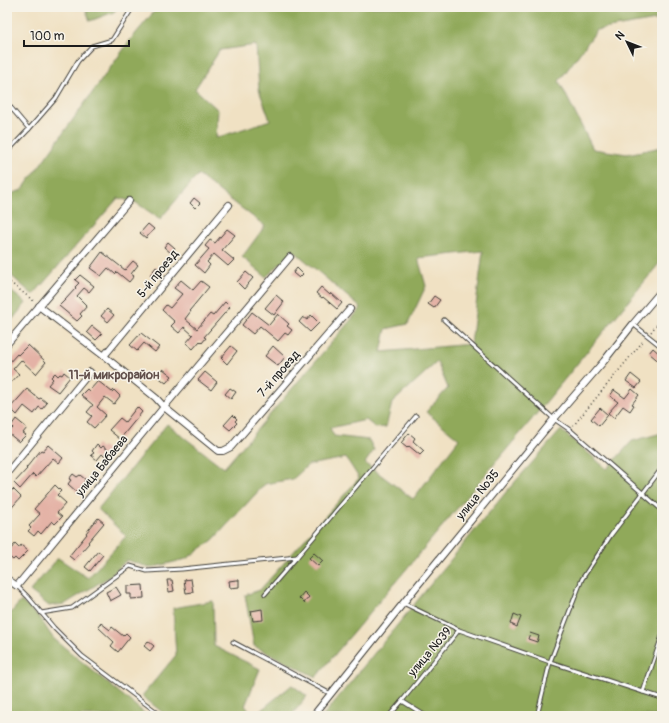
<svg xmlns="http://www.w3.org/2000/svg" width="669" height="723" font-family="Pangolin,sans-serif">
  <style>
    .forest { fill: #90a95a; stroke: #56623b; fill-rule: evenodd }
    .building { fill: #e4b2a6 }
    .lines { fill: none; stroke-linecap: round; stroke-linejoin: round }
    .lane-casing { stroke: #3c3a35; stroke-width: 5 }
    .street-casing { stroke: #3c3a35; stroke-width: 8 }
    .path { stroke: #3c3a35; stroke-width: 1.5; stroke-dasharray: 1 3; stroke-linecap: butt }
    .lane { stroke: #fff; stroke-width: 3 }
    .street { stroke: #fff; stroke-width: 6 }
    .labels { text-anchor: middle; dominant-baseline: central; stroke-width: 3; stroke-linejoin: round; paint-order: stroke }
    .street-label { font-size: 12px; fill: #1c1c1c; stroke: #f7f3e8 }
    .neighbourhood-label { font-size: 13px; font-weight: bold; fill: #62504c; stroke: #f7f3e8 }
  </style>
  <rect width="100%" height="100%" fill="#f7f3e8"/>
  <filter id="ink" filterUnits="userSpaceOnUse"><feTurbulence type="fractalNoise" baseFrequency=".025" numOctaves="2"/><feDisplacementMap in="SourceGraphic" scale="8" xChannelSelector="R" yChannelSelector="G"/><feConvolveMatrix kernelMatrix="1 2 1 2 8 2 1 2 1" color-interpolation-filters="sRGB"/></filter>
  <filter id="wash" filterUnits="userSpaceOnUse"><feTurbulence type="fractalNoise" baseFrequency=".012" numOctaves="4" result="noise"/><feDisplacementMap in="SourceGraphic" scale="16" xChannelSelector="R" yChannelSelector="G"/><feGaussianBlur stdDeviation="0.9" result="paint"/><feColorMatrix in="noise" values="0 0 0 0 0 0 0 0 0 0 0 0 0 0 0 0 0 1.4 0 .05"/><feComposite in="paint" operator="in"/></filter>
  <g filter="url(#wash)">
    <rect width="100%" height="100%" fill="#f0e1c3"/>
    <!-- forest -->
    <g class="forest">
      <path d="M85,7H118L114,12L90,21Z"/>
      <path d="M158,7H662V19L597,30L559,81L593,149L627,154L662,147V260L533,418L316,677L254,646L245,595L260,590L359,478L346,458L308,465L293,479L265,484L213,540L186,559L150,568L127,560L109,577L65,604L49,606L30,591L58,558L88,578L126,536L98,509L167,424L224,468L361,308L294,251L266,277L242,257L265,226L198,175L160,219L135,202L118,198L33,295L7,272V197L8,195L22,190L131,39ZM256,45L259,90L270,120L216,138L218,110L195,89L220,50ZM483,251L471,344L381,352L386,329L408,324L426,286L418,258ZM437,362L448,388L426,412L459,439L413,499L365,463L374,450L369,440L334,436L330,428L366,420L376,428L386,427L392,403Z"/>
      <path d="M7,288L26,303L7,326Z"/>
      <path d="M561,430L607,469L632,441L662,433V716H323L506,492Z"/>
      <path d="M21,601L39,617L53,638L148,716H7V617Z"/>
      <path d="M213,601L214,646L260,669L245,706L255,715L292,685L307,696L291,716H167L142,696L176,655L173,608Z"/>
    </g>
    <g id="blocks">
      <!-- building -->
      <g class="building">
        <path d="M194,198L200,203L195,208L190,203Z"/>
        <path d="M148,224L154,229L146,238L140,233Z"/>
        <path d="M227,229L235,235L222,250L234,260L228,266L214,254L207,262L210,265L204,273L195,265L209,249L205,246L210,240L215,243Z"/>
        <path d="M168,242L175,248L171,253L164,247Z"/>
        <path d="M102,252L125,270L133,261L138,265L131,274L134,276L129,282L117,272L115,274L108,268L101,276L90,268Z"/>
        <path d="M156,267L162,272L156,280L150,275Z"/>
        <path d="M297,268L303,274L299,278L293,273Z"/>
        <path d="M246,272L253,278L244,289L237,282Z"/>
        <path d="M80,275L94,286L89,292L84,288L77,296L87,306L80,314L82,316L77,321L59,306L65,300L76,288L75,287L79,283L75,280Z"/>
        <path d="M181,280L193,290L201,281L209,287L190,310L191,311L185,319L197,329L210,314L213,316L225,302L230,307L204,337L206,338L202,343L200,341L193,349L186,343L193,335L184,327L179,333L171,326L175,322L162,310L166,305L170,308L182,294L174,288Z"/>
        <path d="M321,287L330,295L331,293L342,303L337,309L323,297L322,298L316,293Z"/>
        <path d="M276,295L284,302L274,315L265,308Z"/>
        <path d="M434,296L440,300L434,308L428,304Z"/>
        <path d="M107,309L114,315L108,322L101,316Z"/>
        <path d="M252,312L269,325L278,314L289,324L287,326L292,330L288,335L285,333L278,341L260,326L253,334L242,325Z"/>
        <path d="M311,315L319,323L310,332L299,322L303,317L307,320Z"/>
        <path d="M92,326L102,334L96,340L87,332Z"/>
        <path d="M141,333L159,347L155,352L144,343L137,351L130,345Z"/>
        <path d="M28,345L46,362L36,374L21,360L13,369L19,374L7,387V364H8L17,354L18,355Z"/>
        <path d="M231,346L237,351L227,364L221,358Z"/>
        <path d="M273,346L285,357L278,366L265,356Z"/>
        <path d="M653,348L662,356V364L649,353Z"/>
        <path d="M163,369L172,376L166,383L157,376Z"/>
        <path d="M64,372L70,377L58,392L48,385L53,379L51,377L55,373L58,376L60,374L62,375Z"/>
        <path d="M205,372L217,382L211,390L198,380Z"/>
        <path d="M631,374L641,382L636,388L626,381Z"/>
        <path d="M98,381L112,392L114,390L120,396L114,404L105,397L97,407L106,415L94,428L87,422L92,416L87,412L93,405L81,395L87,389L89,391Z"/>
        <path d="M230,388L236,392L231,399L225,394Z"/>
        <path d="M27,389L39,399L41,398L47,403L42,409L39,407L34,414L24,406L17,415L10,408Z"/>
        <path d="M632,389L639,395L632,404L634,405L630,411L623,406L614,418L608,413L618,402L610,396L614,390L625,398Z"/>
        <path d="M137,407L142,412L120,439L109,430L120,418L125,422Z"/>
        <path d="M600,408L608,415L599,426L591,419Z"/>
        <path d="M233,415L237,419L235,421L237,423L230,430L224,425Z"/>
        <path d="M16,419L27,428L23,433L26,435L19,442L8,433L13,428L11,426Z"/>
        <path d="M409,433L415,438L413,441L424,451L420,455L409,446L407,448L401,443Z"/>
        <path d="M97,444L101,448L103,446L108,450L104,456L102,454L97,460L91,455L94,453L92,451Z"/>
        <path d="M48,445L63,458L59,463L53,458L36,477L33,474L20,489L14,483L27,469L26,468L41,450L43,451Z"/>
        <path d="M73,474L77,477L80,475L86,480L84,481L86,483L78,493L68,484L71,480L69,479Z"/>
        <path d="M55,485L61,491L57,495L66,503L57,513L62,517L55,524L52,521L41,534L38,531L34,536L28,531L31,528L29,526L40,514L34,509Z"/>
        <path d="M13,489L21,497L7,513V496Z"/>
        <path d="M98,518L104,523L88,542L89,543L74,560L69,556L87,534L86,533Z"/>
        <path d="M15,544L19,548L21,545L28,551L18,561L15,558L13,560L7,555L11,551L10,550Z"/>
        <path d="M98,551L103,555L90,571L85,567Z"/>
        <path d="M314,553L323,561L318,566L309,558Z"/>
        <path d="M191,579L193,592L186,593L184,580Z"/>
        <path d="M167,580H172L174,591L169,592Z"/>
        <path d="M236,580H239V587L230,588L229,581Z"/>
        <path d="M143,585L144,598L131,599V594H127V586Z"/>
        <path d="M116,587L121,595L110,601L106,592Z"/>
        <path d="M304,592L309,597L304,603L299,598Z"/>
        <path d="M262,609L263,620L253,621L251,611Z"/>
        <path d="M514,614L521,617L517,627L511,624Z"/>
        <path d="M101,623L110,630L112,627L123,636L126,633L130,637L118,652L111,646L114,642L98,627Z"/>
        <path d="M530,633L539,636L537,642L528,639Z"/>
        <path d="M148,641L154,646L150,651L144,646Z"/>
      </g>
    </g>
  </g>
  <g filter="url(#ink)">
    <use href="#blocks" fill-opacity="0" stroke="#3c3a35" stroke-width="1"/>
    <g class="lines">
      <defs>
        <g id="lane">
          <path d="M7,103L29,129"/>
          <path d="M7,152L29,129L56,98L78,61L92,46L112,40L133,7"/>
          <path d="M444,320L554,419L570,430L662,510"/>
          <path d="M633,324L662,347"/>
          <path d="M297,557L416,416"/>
          <path d="M17,586L28,597L54,628L82,656L162,716"/>
          <path d="M403,603L459,630"/>
          <path d="M41,613L72,608L130,566L147,571L182,569L297,557L265,594"/>
          <path d="M233,642L331,694"/>
          <path d="M643,692L662,636"/>
          <path d="M389,716L402,701"/>
          <path d="M426,716L402,701L459,630L550,662L662,698"/>
          <path d="M537,716L550,662L582,579L611,535L662,468"/>
        </g>
        <g id="street">
          <path d="M39,306L104,356L156,398L164,407L218,451H223L231,447L350,309"/>
          <path d="M7,344L129,201"/>
          <path d="M104,356L229,205"/>
          <path d="M7,473L90,372"/>
          <path d="M7,579L17,586L164,407L290,257"/>
          <path d="M313,716L417,586L554,419L604,361L633,324L662,290"/>
        </g>
      </defs>
      <!-- lane casing -->
      <use href="#lane" class="lane-casing"/>
      <!-- street casing -->
      <use href="#street" class="street-casing"/>
      <!-- path -->
      <g class="path">
        <path d="M7,280L35,302"/>
        <path d="M651,332L662,318"/>
        <path d="M573,426L644,340"/>
      </g>
      <!-- lane -->
      <use href="#lane" class="lane"/>
      <!-- street -->
      <use href="#street" class="street"/>
    </g>
  </g>
  <g class="labels">
    <!-- street labels -->
    <g class="street-label">
      <text transform="translate(158 274) rotate(-51)">5-й проезд</text>
      <text transform="translate(279 374) rotate(-49)">7-й проезд</text>
      <text transform="translate(102 466) rotate(-51)">улица Бабаева</text>
      <text transform="translate(478 495) rotate(-51)">улица №35</text>
      <text transform="translate(430 652) rotate(-50)">улица №39</text>
    </g>
    <!-- neighbourhood labels -->
    <g class="neighbourhood-label">
      <text x="114" y="375">11-й микрорайон</text>
    </g>
  </g>
  <!-- margin -->
  <rect width="669" height="723" fill="none" stroke="#f7f3e8" stroke-width="24"/>
  <!-- north arrow -->
  <g transform="translate(627 42) rotate(313)" stroke="#f7f3e8" stroke-width="3" paint-order="stroke">
  <path d="M0-3L7 15L0 10L-7 15Z" fill="#1c1c1c"/>
  <text y="-6" font-size="11" font-weight="bold" text-anchor="middle" fill="#1c1c1c">N</text>
  </g>
  <!-- scale -->
  <path d="M24 40v6h105v-6" fill="none" stroke="#1c1c1c" stroke-width="2"/>
  <text x="30" y="40" font-size="12" fill="#1c1c1c" stroke="#f7f3e8" stroke-width="3" paint-order="stroke">100 m</text>
</svg>
